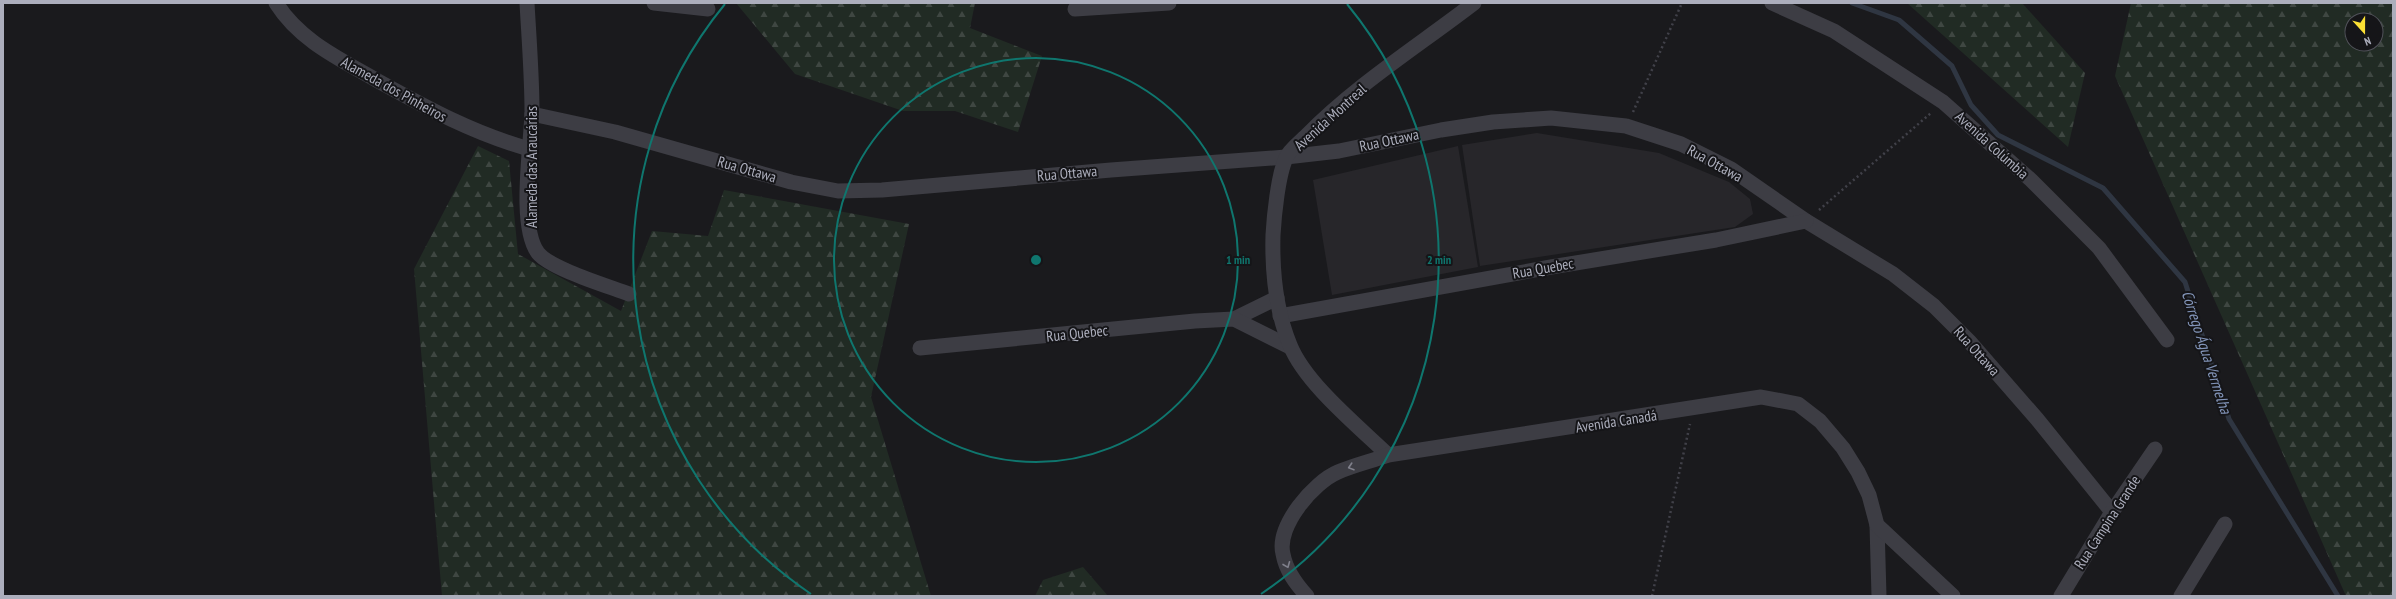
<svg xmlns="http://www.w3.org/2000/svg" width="2396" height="599" font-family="'PT Sans Narrow',sans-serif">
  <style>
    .built { fill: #27262a }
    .forest { fill: url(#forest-firs); fill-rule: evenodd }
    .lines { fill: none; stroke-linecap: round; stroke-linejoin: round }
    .stream { stroke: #2f3642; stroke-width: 5 }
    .path { stroke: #414149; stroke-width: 2.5; stroke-dasharray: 2 3; stroke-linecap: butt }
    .street { stroke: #3d3d44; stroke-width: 15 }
    .oneway { stroke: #80818c }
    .ring { fill: none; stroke: #0f766e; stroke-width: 2 }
    .labels { text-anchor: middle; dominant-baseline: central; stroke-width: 4; stroke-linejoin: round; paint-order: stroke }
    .street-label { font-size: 15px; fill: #acaebc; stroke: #151518 }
    .water-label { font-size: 16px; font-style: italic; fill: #8294b8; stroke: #151518 }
    .centre { fill: #0f766e; stroke: #151518; stroke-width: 2 }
    .ring-label { font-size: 12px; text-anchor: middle; font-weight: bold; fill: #0f766e; stroke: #151518; stroke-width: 4; stroke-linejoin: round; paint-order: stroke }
  </style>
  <defs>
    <pattern id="forest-firs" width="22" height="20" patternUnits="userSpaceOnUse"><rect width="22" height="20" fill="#212b24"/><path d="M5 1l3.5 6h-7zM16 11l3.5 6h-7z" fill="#3f4742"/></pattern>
  </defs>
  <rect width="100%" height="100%" fill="#1a1a1d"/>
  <!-- built -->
  <g class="built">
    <path d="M1537,133L1659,153L1729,182L1750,199L1753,214L1735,227L1480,266L1462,145Z"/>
    <path d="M1458,146L1478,267L1332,295L1313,180Z"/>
  </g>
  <!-- forest -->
  <g class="forest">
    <path d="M736,3H975L970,28L1042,56L1018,132L955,111H903L795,74Z"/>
    <path d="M1907,3H2022L2085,73L2068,147Z"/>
    <path d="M2131,3H2393V596H2346L2115,76ZM2352,20H2376V44H2352Z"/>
    <path d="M478,146L509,161L518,254L621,311L652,231L708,236L724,190L909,224L871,397L931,596H442L414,269Z"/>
    <path d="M1083,567L1108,596H1035L1043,580Z"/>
  </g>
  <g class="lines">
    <!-- stream -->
    <path class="stream" d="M1852,3L1899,20L1952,66L1971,105L1998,135L2103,188L2185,282L2229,419L2338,596"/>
    <!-- path -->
    <g class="path">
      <path d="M1633,112L1682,3"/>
      <path d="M1819,210L1931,113"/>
      <path d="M1652,596L1690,424"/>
    </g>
    <!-- street -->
    <g class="street">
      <path d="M276,3C300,41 340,59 378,81C429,109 473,133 529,149"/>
      <path d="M527,3C529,39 532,76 532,112C531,147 518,226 538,253C551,269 608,286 629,294"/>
      <path d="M654,3L708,9"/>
      <path d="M1772,3L1834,31L1943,102L2031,180L2099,248L2167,340"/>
      <path d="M1075,9L1169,3"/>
      <path d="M532,114L615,132L791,182L838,191L882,190L1111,170L1286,157L1339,151L1441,130L1493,122L1551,118L1626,126L1681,144L1731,169L1806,221L1893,274L1934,306L1969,341L2037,419L2112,512"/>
      <path d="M1280,316L1551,267L1716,240L1806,221"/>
      <path d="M1234,319L1277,298"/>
      <path d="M920,348L1195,321L1234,319L1290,347"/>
      <path d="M1388,455C1358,426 1305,383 1290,345C1276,311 1272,272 1273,235C1274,217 1278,175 1286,158C1289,150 1300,142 1306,136C1356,85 1418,46 1474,3"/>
      <path d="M1877,525L1879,596"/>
      <path d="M1307,596C1296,584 1286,571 1283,554C1276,526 1314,482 1338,472C1354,465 1372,461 1388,455L1761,397L1798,404L1820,421L1843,448L1858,472L1869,495L1877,525L1953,596"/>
      <path d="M2061,596L2112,512L2155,449"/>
      <path d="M2181,596L2225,524"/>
    </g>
  </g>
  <!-- one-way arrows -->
  <defs><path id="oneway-chevron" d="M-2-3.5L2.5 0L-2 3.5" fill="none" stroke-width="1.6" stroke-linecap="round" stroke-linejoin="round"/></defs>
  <g class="oneway">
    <use href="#oneway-chevron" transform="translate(1351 467) rotate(162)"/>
    <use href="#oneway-chevron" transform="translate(1287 565) rotate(68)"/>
  </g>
  <!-- distance rings -->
  <g class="ring">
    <circle cx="1036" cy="260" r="202"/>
    <path d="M811 594A403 403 0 0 1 725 4M1347 4A403 403 0 0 1 1261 594"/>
  </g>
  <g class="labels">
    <!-- street labels -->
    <g class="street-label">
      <text transform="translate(394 89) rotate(29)">Alameda dos Pinheiros</text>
      <text transform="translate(1330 117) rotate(-42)">Avenida Montreal</text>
      <text transform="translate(1389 140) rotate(-12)">Rua Ottawa</text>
      <text transform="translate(1992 145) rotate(42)">Avenida Colúmbia</text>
      <text transform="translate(1715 163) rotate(29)">Rua Ottawa</text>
      <text transform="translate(531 167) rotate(-90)">Alameda das Araucárias</text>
      <text transform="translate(747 169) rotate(16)">Rua Ottawa</text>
      <text transform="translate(1067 173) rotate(-5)">Rua Ottawa</text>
      <text transform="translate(1543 268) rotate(-10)">Rua Quebec</text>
      <text transform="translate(1077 333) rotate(-6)">Rua Quebec</text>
      <text transform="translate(1977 351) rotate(48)">Rua Ottawa</text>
      <text transform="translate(1616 421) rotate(-9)">Avenida Canadá</text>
      <text transform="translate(2107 522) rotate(-57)">Rua Campina Grande</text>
    </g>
    <!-- water labels -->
    <g class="water-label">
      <text transform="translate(2207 352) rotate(72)">Córrego Água Vermelha</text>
    </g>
  </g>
  <circle cx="1036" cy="260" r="6" class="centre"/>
  <g class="ring-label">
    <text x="1238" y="264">1 min</text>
    <text x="1439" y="264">2 min</text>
  </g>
  <!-- border -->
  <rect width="2396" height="599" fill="none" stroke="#acaebc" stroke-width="8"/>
  <!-- north arrow -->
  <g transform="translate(2364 32) rotate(159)"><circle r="19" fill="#151518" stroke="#51525a"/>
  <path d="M0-3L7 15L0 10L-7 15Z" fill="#fbe034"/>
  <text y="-6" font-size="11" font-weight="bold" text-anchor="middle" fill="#acaebc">N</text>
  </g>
</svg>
